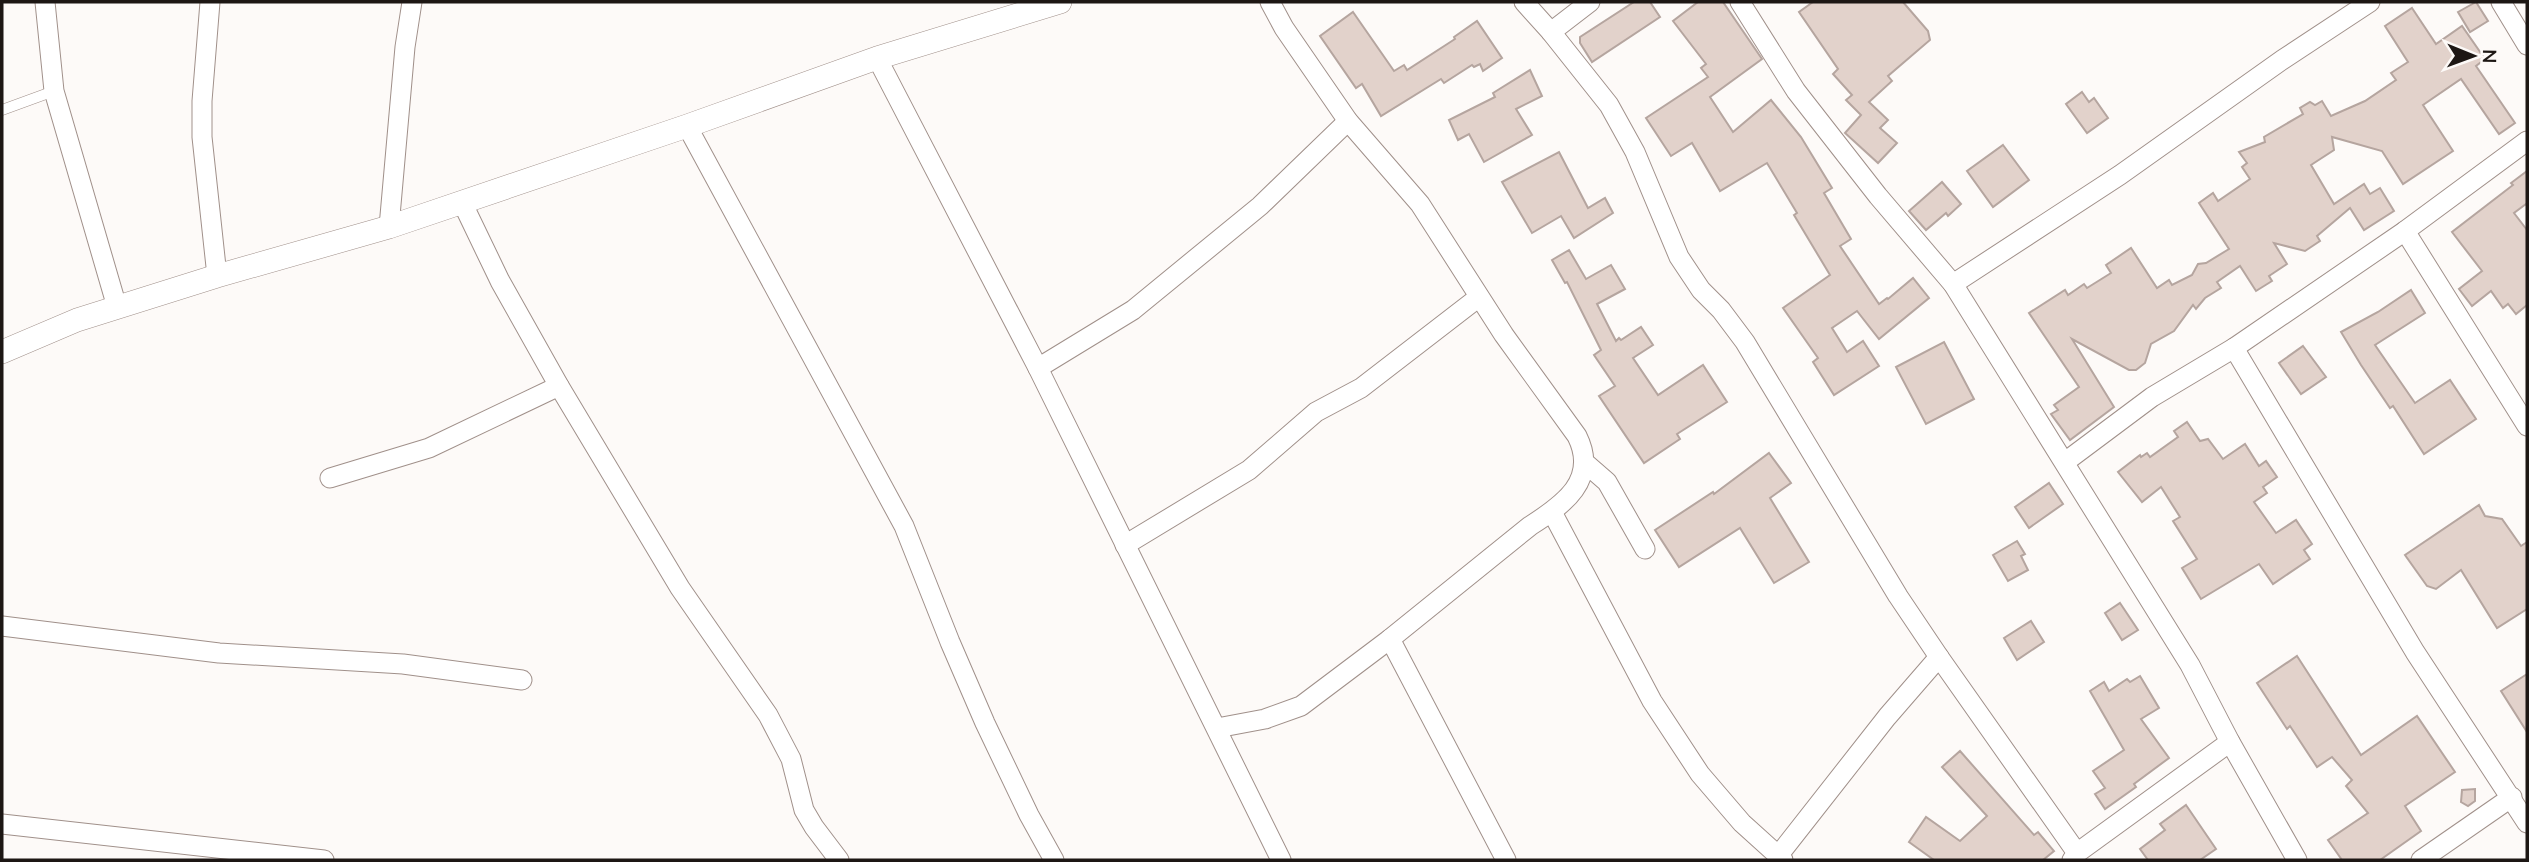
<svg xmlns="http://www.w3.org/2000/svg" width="2529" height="862" font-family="Mulish,sans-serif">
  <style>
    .building { fill: #e2d2cb; stroke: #b5a59f; stroke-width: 2 }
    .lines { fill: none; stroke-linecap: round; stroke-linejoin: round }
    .service-casing { stroke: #a0908a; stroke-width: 11 }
    .minor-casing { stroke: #a0908a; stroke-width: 21 }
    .tertiary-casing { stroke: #a0908a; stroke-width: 24 }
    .service { stroke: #fff; stroke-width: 10 }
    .minor { stroke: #fff; stroke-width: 19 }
    .tertiary { stroke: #fff; stroke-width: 23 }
  </style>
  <rect width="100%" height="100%" fill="#fdfaf8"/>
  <!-- building -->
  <g class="building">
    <path d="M1634,2H1650L1660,17L1592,62L1580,43V37Z"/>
    <path d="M1698,2H1723L1762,59L1710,97L1733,132L1771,100L1801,137L1832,188L1824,193L1851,239L1840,246L1879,304L1887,298L1888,299L1913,278L1929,298L1879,339L1857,311L1832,328L1847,352L1863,341L1879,366L1834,395L1813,362L1818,358L1783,308L1830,275L1794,215L1797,213L1767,163L1720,191L1692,143L1671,156L1646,118L1708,77L1701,68L1706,64L1673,21Z"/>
    <path d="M1813,2H1903L1928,31L1930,40L1888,76L1892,81L1869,102L1888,120L1880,128L1897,143L1878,163L1845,133L1861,115L1846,100L1852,95L1833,74L1838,69L1799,12Z"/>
    <path d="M2476,2L2488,21L2470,32L2458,12Z"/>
    <path d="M2412,8L2436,44L2462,26L2485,59L2476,66L2515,123L2499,134L2461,79L2423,105L2453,151L2403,184L2382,151L2332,137L2334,150L2311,165L2334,204L2364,184L2370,194L2380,188L2394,211L2364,230L2350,208L2317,236L2320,241L2305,251L2274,243L2287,264L2269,276L2272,281L2256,291L2240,266L2217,282L2221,288L2205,298L2196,309L2193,305L2174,331L2151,344L2145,363L2136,370H2129L2072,339L2114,407L2070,440L2051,414L2058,410L2054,405L2079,387L2029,313L2065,290L2068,295L2084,284L2087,288L2111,273L2106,265L2131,248L2157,288L2169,280L2172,285L2192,275L2198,264L2206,263L2229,249L2199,203L2213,193L2218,201L2250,179L2242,167L2247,163L2239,152L2265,142L2264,137L2303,114L2300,108L2310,102L2315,105L2322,101L2331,116L2365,101L2396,80L2391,73L2408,62L2385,26Z"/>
    <path d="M1353,12L1394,71L1404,65L1407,70L1455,39L1454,37L1477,21L1502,58L1483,71L1480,64L1474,67L1472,65L1444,83L1441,79L1381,116L1362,84L1356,88L1320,36Z"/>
    <path d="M1530,70L1542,96L1516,109L1532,135L1484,162L1469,134L1458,140L1449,120L1495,97L1493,93Z"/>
    <path d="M2082,92L2089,102L2094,98L2108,118L2087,133L2066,104Z"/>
    <path d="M2003,145L2029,180L1993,207L1967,171Z"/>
    <path d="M1559,152L1588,208L1605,198L1613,213L1574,238L1561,216L1532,233L1502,182Z"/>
    <path d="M2527,171V206L2526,204L2514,213L2527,230V305L2516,314L2508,304L2503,308L2491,291L2472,306L2459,289L2482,271L2452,232L2513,185L2511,183Z"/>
    <path d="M1942,182L1961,204L1948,216L1946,213L1926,230L1909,211Z"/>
    <path d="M1569,250L1586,279L1611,265L1625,289L1597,304L1616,341L1619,338L1621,340L1641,327L1653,345L1633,358L1658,395L1703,365L1727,402L1677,434L1680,439L1644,463L1599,396L1615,386L1594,355L1601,350L1567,282L1565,283L1552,260Z"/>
    <path d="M2411,290L2425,313L2375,345L2415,403L2450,380L2476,419L2424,454L2393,406L2390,408L2361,365L2341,332L2378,312Z"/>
    <path d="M1944,342L1974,399L1926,424L1896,367Z"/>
    <path d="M2303,346L2326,377L2301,394L2279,363Z"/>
    <path d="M2187,422L2200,441L2208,439L2223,459L2245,444L2259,466L2266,461L2277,477L2263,487L2267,493L2254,502L2276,533L2296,520L2312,544L2304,550L2310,559L2273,584L2259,564L2201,599L2182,568L2197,559L2173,521L2180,517L2161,487L2142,502L2118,472L2140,455L2141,457L2147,453L2150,457L2178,437L2174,431Z"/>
    <path d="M1769,453L1791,483L1770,498L1809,562L1774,583L1740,528L1679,567L1655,530L1713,492L1714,494Z"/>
    <path d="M2049,483L2063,504L2029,528L2015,507Z"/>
    <path d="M2479,505L2485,516L2502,519L2521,546L2527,542V609L2497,628L2461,570L2436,589L2427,586L2405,555Z"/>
    <path d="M2017,541L2025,554L2021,556L2028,570L2008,581L1993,555Z"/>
    <path d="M2120,603L2138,630L2122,640L2105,613Z"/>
    <path d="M2031,621L2044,642L2017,660L2004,638Z"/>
    <path d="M2297,656L2361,755L2417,716L2455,772L2405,806L2421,831L2380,860H2342L2328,840L2368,813L2346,786L2352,780L2332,757L2317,767L2290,726L2287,729L2257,683Z"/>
    <path d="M2527,674V732L2501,691Z"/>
    <path d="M2140,676L2159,708L2141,719L2169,758L2134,784L2136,787L2105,809L2095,794L2105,788L2093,771L2124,750L2090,691L2104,682L2109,691L2127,679L2130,682Z"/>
    <path d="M1960,751L2034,835L2038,832L2054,851L2043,860H1934L1909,842L1926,817L1960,841L1987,816L1942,767Z"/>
    <path d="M2475,789V801L2468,806L2461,802L2462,790Z"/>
    <path d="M2186,805L2216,849L2200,860H2148L2140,849L2165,830L2160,824Z"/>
  </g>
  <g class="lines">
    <defs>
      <path id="service" d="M2,110L54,91"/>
      <g id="minor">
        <path d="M45,2L54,91L117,307"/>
        <path d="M210,2L202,101V137L217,276"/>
        <path d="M1524,2L1551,32L1609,105L1635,152L1679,257L1701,290L1721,310L1745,342L1898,596L1939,657L2077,853"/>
        <path d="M1740,2L1796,91L1878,196L1953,284L2190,665L2230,742L2297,860"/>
        <path d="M2501,2L2527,45"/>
        <path d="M1551,32L1590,2"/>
        <path d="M877,58L1038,368L1281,860"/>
        <path d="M687,126L904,526L950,642L985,723L1029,815L1054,860"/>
        <path d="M462,202L500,281L559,386L680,588L768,715L791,759L804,810L814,827L839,860"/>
        <path d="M389,227L405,47L412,2"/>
        <path d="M2405,231L2527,426"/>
        <path d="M1953,284L2120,175L2282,60L2370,2"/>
        <path d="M2234,348L2415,652L2527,823"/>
        <path d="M1038,368L1133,310L1260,206L1348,121"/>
        <path d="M1584,462L1607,482L1645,549"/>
        <path d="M2065,462L2152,397L2234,348L2405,231L2527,141"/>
        <path d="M330,478L429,448L559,386"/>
        <path d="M1552,512L1652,701L1700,774L1742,823L1783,860"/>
        <path d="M1125,545L1249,470L1316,412L1361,388L1479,297"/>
        <path d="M2,626L219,653L403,664L522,680"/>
        <path d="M1390,639L1506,860"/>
        <path d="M1217,728L1265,719L1301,706L1390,639L1530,526C1563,505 1599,480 1577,436L1504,335L1420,204L1348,121L1284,28L1270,2"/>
        <path d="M2,824L324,860"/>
        <path d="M1778,856L1887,717L1939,657"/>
        <path d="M2072,860L2077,853L2230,742"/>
        <path d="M2421,860L2512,797"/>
      </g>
      <path id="tertiary" d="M2,352L77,320L217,276L389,227L687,126L877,58L1060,2"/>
    </defs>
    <!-- service casing -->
    <use href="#service" class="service-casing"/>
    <!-- minor casing -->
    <use href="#minor" class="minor-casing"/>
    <!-- tertiary casing -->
    <use href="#tertiary" class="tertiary-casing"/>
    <!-- service -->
    <use href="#service" class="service"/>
    <!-- minor -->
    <use href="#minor" class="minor"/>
    <!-- tertiary -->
    <use href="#tertiary" class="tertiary"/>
  </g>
  <!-- border -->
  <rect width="2529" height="862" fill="none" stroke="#1d1714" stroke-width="7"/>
  <!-- north arrow -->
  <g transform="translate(2473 56) rotate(91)" stroke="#fdfaf8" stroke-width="5" paint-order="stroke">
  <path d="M0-5L12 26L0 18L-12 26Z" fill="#1d1714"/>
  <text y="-10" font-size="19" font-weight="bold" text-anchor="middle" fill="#1d1714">N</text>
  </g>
</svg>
